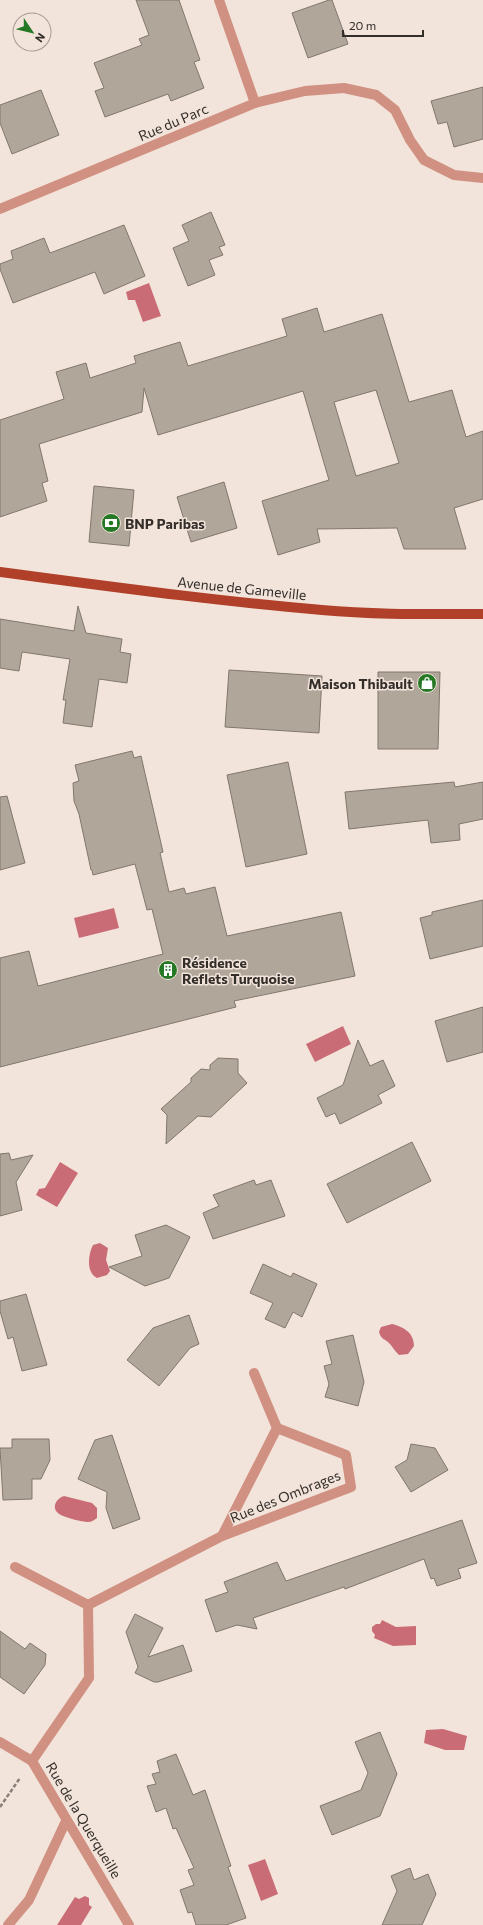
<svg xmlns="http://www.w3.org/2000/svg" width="483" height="1925" font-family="Commissioner,sans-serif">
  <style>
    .water { fill: #c96c75 }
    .building { fill: #b1a69a; stroke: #81776c; fill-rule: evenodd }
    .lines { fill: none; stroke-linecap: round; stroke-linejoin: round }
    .path { stroke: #8a807a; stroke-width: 2.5; stroke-dasharray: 4 2; stroke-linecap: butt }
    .minor { stroke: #d09182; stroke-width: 10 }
    .major { stroke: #b04029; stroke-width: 10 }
    .labels { text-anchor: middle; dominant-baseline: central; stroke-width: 3; stroke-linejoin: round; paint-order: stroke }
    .street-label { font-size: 14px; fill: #332e2a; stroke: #f3e4db }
    .poi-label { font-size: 14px; font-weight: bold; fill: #332e2a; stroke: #f3e4db; text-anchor: start }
  </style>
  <rect width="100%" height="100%" fill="#f3e4db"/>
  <!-- water -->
  <g class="water">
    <path d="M149,283L161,316L143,322L135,300H128L126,292Z"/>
    <path d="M114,908L119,928L79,938L74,918Z"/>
    <path d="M343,1026L351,1044L315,1062L306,1044Z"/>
    <path d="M60,1162L78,1173L57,1207L36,1195L39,1189L45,1188Z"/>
    <path d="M100,1243L108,1248L106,1260L110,1271L107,1275L97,1278C86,1273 88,1254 93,1245Z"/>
    <path d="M392,1324C404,1327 414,1333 414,1346L408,1354L399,1355C395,1351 393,1348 390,1344C386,1339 381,1340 379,1332L381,1327Z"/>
    <path d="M64,1496L92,1503L97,1508V1518C94,1520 92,1522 88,1522C83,1522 61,1517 58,1513C51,1507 57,1498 64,1496Z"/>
    <path d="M382,1620L396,1627L416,1626V1645L393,1646L374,1638L375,1635L372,1631V1627L376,1624H380Z"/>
    <path d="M443,1729L467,1736L464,1750H445L424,1743L426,1730Z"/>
    <path d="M265,1859L278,1894L261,1901L248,1865Z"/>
    <path d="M85,1896L89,1898V1905L92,1907L81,1925H57L75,1897L79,1899Z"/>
  </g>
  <!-- building -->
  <g class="building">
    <path d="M136,0H179L200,60L194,62L204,88L171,101L168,94L105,117L95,91L104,88L94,63L142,45L139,39L149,35Z"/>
    <path d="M329,0H332L348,44L308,58L292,13Z"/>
    <path d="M483,87V139L454,147L447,122L438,124L431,101Z"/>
    <path d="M41,90L59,135L12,154L0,123V105Z"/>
    <path d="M211,212L225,245L219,247L223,255L209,260L215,275L188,286L173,248L189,241L182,225Z"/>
    <path d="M124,225L145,276L104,294L95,272L13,303L0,269V264L13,259L11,251L44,238L50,253Z"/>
    <path d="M317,308L324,332L382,314L409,402L452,390L466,437L483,431V499L454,508L466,549H404L397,528L317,529L320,542L278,555L262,501L329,480L303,391L158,435L144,388L142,412L39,444L48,481L42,483L47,501L0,517V420L64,399L56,372L86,363L90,378L136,363L134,356L180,342L188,366L287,336L282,319ZM376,390L399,463L356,476L334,402Z"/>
    <path d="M224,482L237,528L191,542L177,497Z"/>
    <path d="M94,486L134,490L129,546L89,542Z"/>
    <path d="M78,606L86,633L122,639L120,652L131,654L127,683L99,679L92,727L63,723L66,700H63L70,659L22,652L19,671L0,668V619L74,631Z"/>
    <path d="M229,670L322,676L319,733L225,727Z"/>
    <path d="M378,672H440L438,749H378Z"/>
    <path d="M132,751L134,758L141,756L163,852L160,853L169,892L184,888L186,894L215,887L227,936L341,912L355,976L234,1001L236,1007L0,1067V958L29,951L38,986L163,954L152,909L147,910L135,864L93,875L92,870H91L79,814L74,801L73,783L79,781L75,765Z"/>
    <path d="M288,762L307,854L246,867L227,775Z"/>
    <path d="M454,782L455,787L483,782V819L459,824L460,840L431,843L428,820L349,829L345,792Z"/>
    <path d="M7,796L25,863L0,870V797Z"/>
    <path d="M483,900V946L430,959L420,918L432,915V912Z"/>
    <path d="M483,1007V1052L447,1062L435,1021Z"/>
    <path d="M358,1040L370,1066L383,1060L395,1086L378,1095L382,1103L340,1124L335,1113L326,1117L317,1098L343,1085Z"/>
    <path d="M218,1058L238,1059V1073L247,1083L211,1117L198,1116L166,1144L167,1115L161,1109L191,1082V1078L201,1069L210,1070V1065Z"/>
    <path d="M412,1142L431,1181L347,1223L327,1184Z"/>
    <path d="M9,1153L11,1160L33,1155L16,1182L22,1210L0,1216V1154Z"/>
    <path d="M254,1180L256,1185L271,1180L285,1216L213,1239L203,1213L219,1206L213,1195Z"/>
    <path d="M166,1225L190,1237L169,1278L145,1286L109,1267L142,1256L135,1235Z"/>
    <path d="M263,1264L291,1277L293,1273L317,1284L302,1317L293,1312L285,1328L265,1319L273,1303L250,1293Z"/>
    <path d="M26,1294L47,1365L22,1371L13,1337L8,1339L0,1311V1301Z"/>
    <path d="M189,1315L199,1344L190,1348L159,1386L127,1360L153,1328Z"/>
    <path d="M353,1335L364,1382L358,1406L325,1397L329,1384L324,1366L332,1364L326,1341Z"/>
    <path d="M112,1435L140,1519L113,1529L106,1508L107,1492L78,1479L95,1440Z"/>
    <path d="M12,1439H49L50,1460L41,1479H32V1499L3,1500L0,1448H12Z"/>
    <path d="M411,1444L435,1448L448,1470L411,1492L395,1467L407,1460Z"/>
    <path d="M462,1520L477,1563L458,1569L461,1578L437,1586L434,1578L431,1579L424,1559L345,1589L344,1587L253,1618L257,1629L237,1625L216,1632L205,1600L228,1592L224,1582L277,1562L286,1581Z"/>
    <path d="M135,1614L163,1628L148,1657L183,1645L192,1671L158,1682H154L135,1673L138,1667L126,1632Z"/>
    <path d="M0,1631L25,1649L30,1643L46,1654L45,1665L24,1694L0,1677Z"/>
    <path d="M380,1732L397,1774L380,1816L332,1835L320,1806L361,1790L368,1773L355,1742Z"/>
    <path d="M176,1754L193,1795L205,1790L231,1866L228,1867L246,1918L226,1925H196L192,1912L188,1913L180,1890L194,1885L188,1870L194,1868L176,1828L173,1829L166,1808L156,1812L147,1786L156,1784L152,1774L160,1772L157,1761Z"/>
    <path d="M410,1868L414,1880L428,1874L436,1894L422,1925H382L397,1891L391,1876Z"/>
  </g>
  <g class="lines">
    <!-- path -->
    <path class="path" d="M0,1807L20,1778"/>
    <!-- minor -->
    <g class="minor">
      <path d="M219,0L255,103"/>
      <path d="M0,209L255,103L305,91L344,88L376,95L395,110L410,140L424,160L454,175L483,178"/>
      <path d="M222,1536L351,1487L346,1455L277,1428"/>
      <path d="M15,1567L88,1605"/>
      <path d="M0,1742L32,1761L129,1925"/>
      <path d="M32,1761L89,1678L88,1605L222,1536L277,1428L254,1373"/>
      <path d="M8,1925L29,1900L66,1821"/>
    </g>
    <!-- major -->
    <path class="major" d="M0,572C107,586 215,601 322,610C376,615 429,614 483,614"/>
  </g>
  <!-- icons -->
  <defs>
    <symbol id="bank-disc" viewBox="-11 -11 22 22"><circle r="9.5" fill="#257925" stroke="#f3e4db"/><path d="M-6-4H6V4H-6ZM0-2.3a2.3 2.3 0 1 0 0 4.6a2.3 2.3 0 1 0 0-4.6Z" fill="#fff"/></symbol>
    <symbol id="shop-disc" viewBox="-11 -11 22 22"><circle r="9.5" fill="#257925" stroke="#f3e4db"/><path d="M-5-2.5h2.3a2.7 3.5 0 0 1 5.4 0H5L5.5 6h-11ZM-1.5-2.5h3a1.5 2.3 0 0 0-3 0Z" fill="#fff"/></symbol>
    <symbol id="building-disc" viewBox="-11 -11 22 22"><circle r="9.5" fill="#257925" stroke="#f3e4db"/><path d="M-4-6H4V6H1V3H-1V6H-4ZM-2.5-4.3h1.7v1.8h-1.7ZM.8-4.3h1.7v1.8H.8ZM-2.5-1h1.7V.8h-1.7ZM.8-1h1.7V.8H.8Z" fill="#fff"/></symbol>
  </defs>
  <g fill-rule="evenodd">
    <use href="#bank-disc" x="100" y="512" width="22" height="22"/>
    <use href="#shop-disc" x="416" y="672" width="22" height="22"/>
    <use href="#building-disc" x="157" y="959" width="22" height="22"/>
  </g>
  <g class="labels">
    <!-- street labels -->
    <g class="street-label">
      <text transform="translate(173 122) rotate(-23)">Rue du Parc</text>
      <text transform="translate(242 588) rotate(6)">Avenue de Gameville</text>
      <text transform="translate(285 1496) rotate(-22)">Rue des Ombrages</text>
      <text transform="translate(84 1820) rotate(59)">Rue de la Querqueille</text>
    </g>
    <!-- poi labels -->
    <g class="poi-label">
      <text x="125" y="523">BNP Paribas</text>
      <text x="413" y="683" text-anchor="end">Maison Thibault</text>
      <text x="182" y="962">Résidence<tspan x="182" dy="16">Reflets Turquoise</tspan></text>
    </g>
  </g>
  <!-- north arrow -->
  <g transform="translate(32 32) rotate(125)"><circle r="19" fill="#f3e4db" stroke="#a69b94"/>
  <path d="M0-3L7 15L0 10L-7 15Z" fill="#257925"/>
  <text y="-6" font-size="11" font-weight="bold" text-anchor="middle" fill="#332e2a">N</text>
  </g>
  <!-- scale -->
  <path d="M343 30v6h80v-6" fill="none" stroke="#332e2a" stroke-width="2"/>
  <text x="349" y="30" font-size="12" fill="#332e2a" stroke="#f3e4db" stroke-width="3" paint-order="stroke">20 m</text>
</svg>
